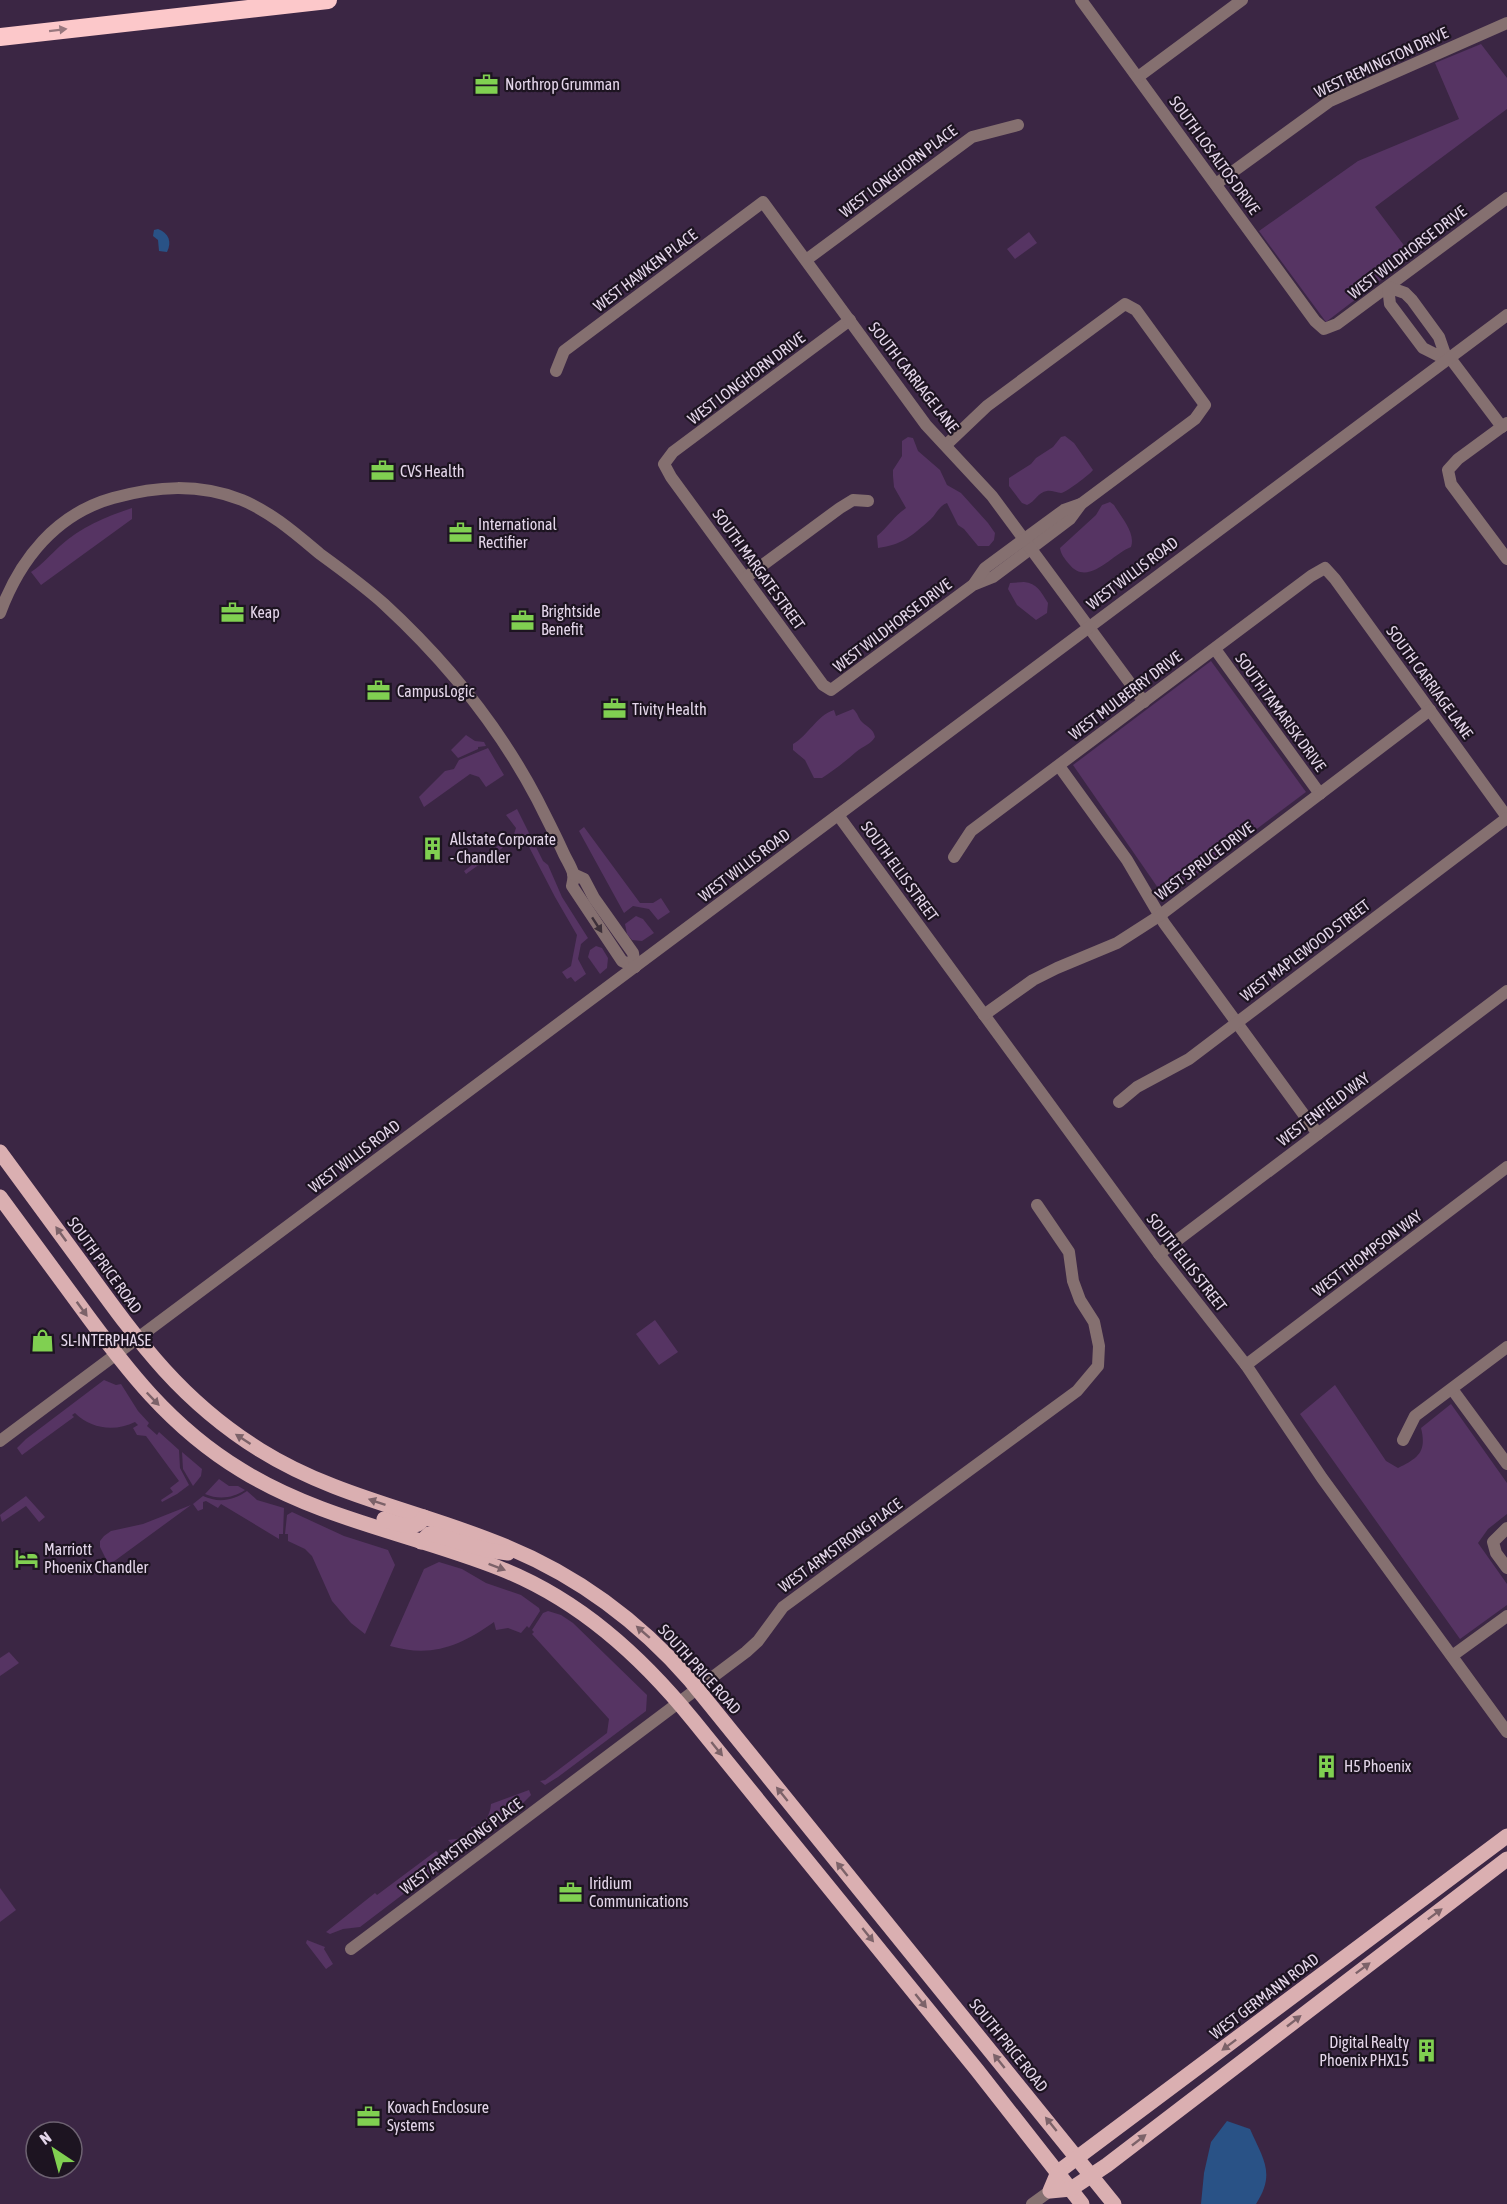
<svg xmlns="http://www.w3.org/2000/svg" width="1507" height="2204" font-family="'Asap Condensed',sans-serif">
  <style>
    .green { fill: #563463 }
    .water { fill: #295286 }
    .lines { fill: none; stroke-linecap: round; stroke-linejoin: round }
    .minor { stroke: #857070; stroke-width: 12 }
    .major { stroke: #daafb1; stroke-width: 15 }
    .highway { stroke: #fcc8ca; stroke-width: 18 }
    .oneway { fill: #98777e }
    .oneway2 { fill: #3c3039 }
    .oneway3 { fill: #7c6269 }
    .labels { text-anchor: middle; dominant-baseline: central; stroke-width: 4.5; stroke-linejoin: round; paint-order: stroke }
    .street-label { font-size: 16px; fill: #e4d6ea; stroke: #1d1421 }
    .poi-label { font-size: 16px; fill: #e4d6ea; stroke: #1d1421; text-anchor: start }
  </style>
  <rect width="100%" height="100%" fill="#3b2644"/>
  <!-- green -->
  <g class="green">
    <path d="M1481,44L1507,78V109L1375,207L1412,256L1326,322L1259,231L1358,161L1459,119L1435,63Z"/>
    <path d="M1029,232L1037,243L1015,259L1007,249Z"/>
    <path d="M1065,436L1074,443L1093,470C1089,475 1067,492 1061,493C1057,493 1051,490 1047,491C1038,492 1035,502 1027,505L1022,503L1009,486V478L1031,464L1036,458L1053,447L1061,437Z"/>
    <path d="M908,437L913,438L918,451L940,470L947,485L961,493L988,523L995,533L994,540L989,546H978L964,529L958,525L947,503C939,506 937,513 931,519C913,535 902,545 878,548L877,536C888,527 894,516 906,508L894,487L893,476V470L902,456V441Z"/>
    <path d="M1110,502L1114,505C1121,517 1136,533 1131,547C1112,554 1088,588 1069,564C1065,559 1061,555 1060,548L1096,515L1102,505Z"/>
    <path d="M132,508V519L41,585L31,572C42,565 50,555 60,546C81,527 105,517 132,508Z"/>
    <path d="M1024,582C1037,583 1041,592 1048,603L1047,613L1036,620L1017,605L1008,589L1010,583Z"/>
    <path d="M1211,661L1306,792L1165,898L1073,765Z"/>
    <path d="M853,709C858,713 858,718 862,722C868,728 873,728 875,737C870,745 863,746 856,752C846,761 834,770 822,778H814L805,760L793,750V744C809,735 816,716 834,710L836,716Z"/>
    <path d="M466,735L475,741L484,742L486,746L478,747V749L458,758L451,750Z"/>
    <path d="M488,748L504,775L486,787L479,777L470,774L424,807L419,797L445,771L454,769L459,760Z"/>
    <path d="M517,809L543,861L548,865L562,897L588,938L581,944L578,959L586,974L575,982L571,977L567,979L562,972L571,966L577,935L555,897L528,845L522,840L515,839L466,874L464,871L514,834L516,828L506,815Z"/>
    <path d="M584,827L640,903H653L661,898L670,912L658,920L649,909L633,906L624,913L579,831Z"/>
    <path d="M636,916L643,919L654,933L642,941L632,940L627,934L625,924Z"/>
    <path d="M596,946L602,948L608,958L607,968L600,974L588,957L590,950Z"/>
    <path d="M655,1320L678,1352L659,1365L636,1334Z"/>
    <path d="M104,1380L116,1385L121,1384L138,1411L149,1423L147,1426L157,1435L159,1432L179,1450L180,1468L189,1485L177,1494L162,1502L161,1500L173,1492L170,1488L179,1481L146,1436L137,1435L133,1428L138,1425L135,1422C115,1432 91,1429 75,1413L72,1415L74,1417L22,1455L17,1448L26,1439Z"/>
    <path d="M1335,1385L1386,1461L1398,1468C1418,1458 1427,1452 1421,1428L1451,1404L1507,1483V1514L1488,1529L1478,1543L1507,1584V1605L1460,1639L1300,1414Z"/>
    <path d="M182,1452L202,1469L201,1476L193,1486L183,1469Z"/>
    <path d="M219,1479L229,1486H238L245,1490C233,1498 219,1500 205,1494Z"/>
    <path d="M247,1491L257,1500L284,1508L283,1534H279V1539L221,1504L218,1508L206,1501L203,1502V1509L198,1511L193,1504L203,1496C218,1503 233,1501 247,1491Z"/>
    <path d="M26,1496L45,1517L39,1522L26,1506L2,1522L0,1515Z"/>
    <path d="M191,1505L109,1565L100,1547V1541L104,1536L111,1531L143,1524Z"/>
    <path d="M292,1512L344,1536L388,1550L395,1565L365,1634L351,1623L332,1601L312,1556L305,1549L288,1541V1534H285L287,1515Z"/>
    <path d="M439,1562L462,1569L486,1583L521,1595L539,1608L540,1611L529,1628L527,1626L521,1633L508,1628L496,1630L494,1622C460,1646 432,1658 390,1646L424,1569Z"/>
    <path d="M548,1611L561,1615L573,1623L647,1695L646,1711L558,1777L545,1785L540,1781L545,1780L607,1733L609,1719L532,1634L534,1632L532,1630L543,1613Z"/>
    <path d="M9,1652L19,1663L0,1676V1658Z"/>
    <path d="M529,1790L531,1795L520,1806L473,1842L458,1850L448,1840L472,1837L471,1827C484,1825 490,1817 491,1804Z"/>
    <path d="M436,1851L438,1853L436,1863L438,1866L431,1873L360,1927L343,1929L330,1934L326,1932L375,1893L377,1895Z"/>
    <path d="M0,1888L16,1910L0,1922Z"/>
    <path d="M307,1940L325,1947L324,1949L333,1964L326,1969L306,1943Z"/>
  </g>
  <!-- water -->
  <g class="water">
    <path d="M158,229C169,233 172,242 167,252L159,251L158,240L153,236L154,230Z"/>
    <path d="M1227,2121L1250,2129C1263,2159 1276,2173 1256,2204H1201L1204,2173L1211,2142Z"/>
  </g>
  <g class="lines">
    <!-- minor -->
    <g class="minor">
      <path d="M1081,0L1315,321L1324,329L1337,324L1507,198"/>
      <path d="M1138,77L1242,0"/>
      <path d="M1216,184L1330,101L1507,23"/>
      <path d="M806,260L972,137L1018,125"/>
      <path d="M1388,287L1405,293L1412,300L1439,337L1447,360L1423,348L1390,304Z"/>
      <path d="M850,320L673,452L664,464L671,477L823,685L831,690L973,585L993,577L1070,519L1081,504L1195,419L1205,405L1136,310L1125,304L987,406L946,445"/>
      <path d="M1450,358L1502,427"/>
      <path d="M556,371L564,351L763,202L926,425L992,496L1144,702"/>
      <path d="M1507,423L1458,459L1448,470L1451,484L1507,559"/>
      <path d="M745,578L840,508L853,500L868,501"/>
      <path d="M974,584L985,568L1064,510L1081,504"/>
      <path d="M0,613C20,559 56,514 113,498C157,486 198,483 242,500C271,512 296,534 320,554C342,570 364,586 384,604C446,661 498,725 537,799C546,817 555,834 563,852C566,859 571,866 573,873C574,877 573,882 572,886L622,961L635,967"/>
      <path d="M1215,649L1320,794"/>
      <path d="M1059,766L1127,860L1164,923L1318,1134"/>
      <path d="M838,815L1159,1254L1246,1365L1322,1478L1507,1732"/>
      <path d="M954,857L971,831L1311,576L1325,568L1335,579L1507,817"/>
      <path d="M573,874L584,879L594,898L633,953L635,967"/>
      <path d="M984,1015L1033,980L1057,968L1117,943L1159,916L1430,710"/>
      <path d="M1119,1102L1137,1087L1189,1059L1507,818"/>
      <path d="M1159,1254L1507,991"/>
      <path d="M1246,1365L1507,1167"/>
      <path d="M1452,1389L1507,1464"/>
      <path d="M1403,1440L1415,1416L1507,1347"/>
      <path d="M0,1441L1507,315"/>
      <path d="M1507,1528L1493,1542L1496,1553L1507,1568"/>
      <path d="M1452,1656L1507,1616"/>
      <path d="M351,1949L746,1652L758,1641L783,1607L1077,1391L1098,1366L1099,1346L1094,1322L1080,1300L1073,1281L1069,1252L1037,1205"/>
      <path d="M1032,2204L1050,2191"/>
    </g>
    <!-- major -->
    <g class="major">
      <path d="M0,1152C26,1188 54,1225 80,1261C136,1338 178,1399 260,1450C332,1495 414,1510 492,1541C569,1570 636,1618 690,1680L1114,2204"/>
      <path d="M0,1197C26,1232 52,1268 78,1303C126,1369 170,1427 241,1470C320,1519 413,1534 499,1568C578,1599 640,1655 693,1720L977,2070L1082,2204"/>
      <path d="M384,1519C396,1523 417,1533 424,1517"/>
      <path d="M421,1542L429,1534H433L487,1550L508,1553"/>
      <path d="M1507,1836L1058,2172L1050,2191L1071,2189L1107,2165L1507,1859"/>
    </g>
    <!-- highway -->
    <path class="highway" d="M0,37L328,0"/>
  </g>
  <!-- one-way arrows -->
  <defs><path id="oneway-solid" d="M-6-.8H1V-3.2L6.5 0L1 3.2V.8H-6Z" transform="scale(1.5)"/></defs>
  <use class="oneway" href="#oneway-solid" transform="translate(58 30) rotate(-7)"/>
  <use class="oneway2" href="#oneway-solid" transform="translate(597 925) rotate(57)"/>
  <g class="oneway3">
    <use href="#oneway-solid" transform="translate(61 1234) rotate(-126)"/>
    <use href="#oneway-solid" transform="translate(82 1309) rotate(54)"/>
    <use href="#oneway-solid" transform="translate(153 1399) rotate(46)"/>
    <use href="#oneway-solid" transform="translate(243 1439) rotate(-147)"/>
    <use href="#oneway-solid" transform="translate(377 1502) rotate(-161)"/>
    <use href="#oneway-solid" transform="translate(497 1567) rotate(21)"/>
    <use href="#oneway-solid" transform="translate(643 1632) rotate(-139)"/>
    <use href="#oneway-solid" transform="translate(717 1749) rotate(51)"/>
    <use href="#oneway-solid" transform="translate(782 1794) rotate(-129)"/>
    <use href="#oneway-solid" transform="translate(842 1869) rotate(-129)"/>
    <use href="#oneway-solid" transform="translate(1435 1914) rotate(-37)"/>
    <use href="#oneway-solid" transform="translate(868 1935) rotate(51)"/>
    <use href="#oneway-solid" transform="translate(1363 1968) rotate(-37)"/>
    <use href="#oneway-solid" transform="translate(921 2001) rotate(51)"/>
    <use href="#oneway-solid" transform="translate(1294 2021) rotate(-38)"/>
    <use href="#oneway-solid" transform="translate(1229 2045) rotate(143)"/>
    <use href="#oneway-solid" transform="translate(999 2061) rotate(-129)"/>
    <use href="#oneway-solid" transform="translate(1051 2124) rotate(-129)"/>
    <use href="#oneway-solid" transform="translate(1139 2140) rotate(-38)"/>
  </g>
  <!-- icons -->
  <defs>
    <symbol id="office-bare" viewBox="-9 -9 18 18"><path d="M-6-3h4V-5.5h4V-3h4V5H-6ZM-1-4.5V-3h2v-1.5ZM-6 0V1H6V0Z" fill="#80d051" stroke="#1d1421" stroke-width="2.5" paint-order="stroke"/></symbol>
    <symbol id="building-bare" viewBox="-9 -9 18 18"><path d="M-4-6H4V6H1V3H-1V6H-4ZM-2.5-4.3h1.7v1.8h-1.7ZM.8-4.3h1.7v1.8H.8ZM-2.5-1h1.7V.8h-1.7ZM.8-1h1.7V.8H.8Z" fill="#80d051" stroke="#1d1421" stroke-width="2.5" paint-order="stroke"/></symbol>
    <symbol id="shop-bare" viewBox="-9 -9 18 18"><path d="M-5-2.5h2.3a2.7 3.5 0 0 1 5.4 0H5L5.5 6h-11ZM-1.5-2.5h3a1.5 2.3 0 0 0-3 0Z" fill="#80d051" stroke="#1d1421" stroke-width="2.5" paint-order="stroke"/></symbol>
    <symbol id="hotel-bare" viewBox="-9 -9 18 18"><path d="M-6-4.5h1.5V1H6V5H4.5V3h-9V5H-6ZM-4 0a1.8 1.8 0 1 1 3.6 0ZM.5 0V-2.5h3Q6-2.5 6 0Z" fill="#80d051" stroke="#1d1421" stroke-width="2.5" paint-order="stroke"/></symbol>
  </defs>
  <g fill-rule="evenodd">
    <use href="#office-bare" x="470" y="68" width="33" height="33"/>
    <use href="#office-bare" x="366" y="454" width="33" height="33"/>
    <use href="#office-bare" x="444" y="516" width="33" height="33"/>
    <use href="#office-bare" x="216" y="596" width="33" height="33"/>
    <use href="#office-bare" x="506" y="604" width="33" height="33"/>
    <use href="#office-bare" x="362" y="674" width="33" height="33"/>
    <use href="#office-bare" x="598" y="692" width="33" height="33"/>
    <use href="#building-bare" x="416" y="832" width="33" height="33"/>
    <use href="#shop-bare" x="26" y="1324" width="33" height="33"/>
    <use href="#hotel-bare" x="10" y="1542" width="33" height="33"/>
    <use href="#building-bare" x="1310" y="1750" width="33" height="33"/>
    <use href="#office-bare" x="554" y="1876" width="33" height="33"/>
    <use href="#building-bare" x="1410" y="2034" width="33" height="33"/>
    <use href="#office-bare" x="352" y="2100" width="33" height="33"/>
  </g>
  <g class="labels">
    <!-- street labels -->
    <g class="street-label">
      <text transform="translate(1381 62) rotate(-25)">WEST REMINGTON DRIVE</text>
      <text transform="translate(1215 155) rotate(54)">SOUTH LOS ALTOS DRIVE</text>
      <text transform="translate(898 171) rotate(-37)">WEST LONGHORN PLACE</text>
      <text transform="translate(1407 252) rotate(-37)">WEST WILDHORSE DRIVE</text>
      <text transform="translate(645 270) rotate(-37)">WEST HAWKEN PLACE</text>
      <text transform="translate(914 377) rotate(52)">SOUTH CARRIAGE LANE</text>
      <text transform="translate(746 378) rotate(-37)">WEST LONGHORN DRIVE</text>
      <text transform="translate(759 569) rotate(54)">SOUTH MARGATE STREET</text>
      <text transform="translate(1132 573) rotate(-37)">WEST WILLIS ROAD</text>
      <text transform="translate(892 625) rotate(-37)">WEST WILDHORSE DRIVE</text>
      <text transform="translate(1430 682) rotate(54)">SOUTH CARRIAGE LANE</text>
      <text transform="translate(1125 695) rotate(-37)">WEST MULBERRY DRIVE</text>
      <text transform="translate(1281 712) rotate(54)">SOUTH TAMARISK DRIVE</text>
      <text transform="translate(1204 861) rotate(-37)">WEST SPRUCE DRIVE</text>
      <text transform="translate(744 865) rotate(-37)">WEST WILLIS ROAD</text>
      <text transform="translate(900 871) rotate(54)">SOUTH ELLIS STREET</text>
      <text transform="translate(1305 950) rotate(-37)">WEST MAPLEWOOD STREET</text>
      <text transform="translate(1323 1109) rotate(-37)">WEST ENFIELD WAY</text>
      <text transform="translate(354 1156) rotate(-37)">WEST WILLIS ROAD</text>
      <text transform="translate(1367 1253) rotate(-37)">WEST THOMPSON WAY</text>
      <text transform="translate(1187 1262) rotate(52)">SOUTH ELLIS STREET</text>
      <text transform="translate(105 1265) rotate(54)">SOUTH PRICE ROAD</text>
      <text transform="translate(840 1545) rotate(-36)">WEST ARMSTRONG PLACE</text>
      <text transform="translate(700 1669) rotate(48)">SOUTH PRICE ROAD</text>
      <text transform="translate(461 1846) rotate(-37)">WEST ARMSTRONG PLACE</text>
      <text transform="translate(1264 1996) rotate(-37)">WEST GERMANN ROAD</text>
      <text transform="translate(1009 2045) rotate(51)">SOUTH PRICE ROAD</text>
    </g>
    <!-- poi labels -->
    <g class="poi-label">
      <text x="505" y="84">Northrop Grumman</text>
      <text x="400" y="471">CVS Health</text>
      <text x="478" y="524">International<tspan x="478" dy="18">Rectifier</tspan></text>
      <text x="541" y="611">Brightside<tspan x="541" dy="18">Benefit</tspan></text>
      <text x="250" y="612">Keap</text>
      <text x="397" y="691">CampusLogic</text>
      <text x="632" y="709">Tivity Health</text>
      <text x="450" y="839">Allstate Corporate<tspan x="450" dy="18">- Chandler</tspan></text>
      <text x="61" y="1340">SL-INTERPHASE</text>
      <text x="44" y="1549">Marriott<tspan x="44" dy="18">Phoenix Chandler</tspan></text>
      <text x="1344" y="1766">H5 Phoenix</text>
      <text x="589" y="1883">Iridium<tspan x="589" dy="18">Communications</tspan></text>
      <text x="1409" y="2042" text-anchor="end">Digital Realty<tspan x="1409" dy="18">Phoenix PHX15</tspan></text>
      <text x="387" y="2107">Kovach Enclosure<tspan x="387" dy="18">Systems</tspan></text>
    </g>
  </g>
  <!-- north arrow -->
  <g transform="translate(54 2150) rotate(324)"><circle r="28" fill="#1d1421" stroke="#6d6271" stroke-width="1.5"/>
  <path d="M0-4.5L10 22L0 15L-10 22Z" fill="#80d051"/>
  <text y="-9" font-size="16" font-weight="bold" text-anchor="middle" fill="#e4d6ea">N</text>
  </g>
</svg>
